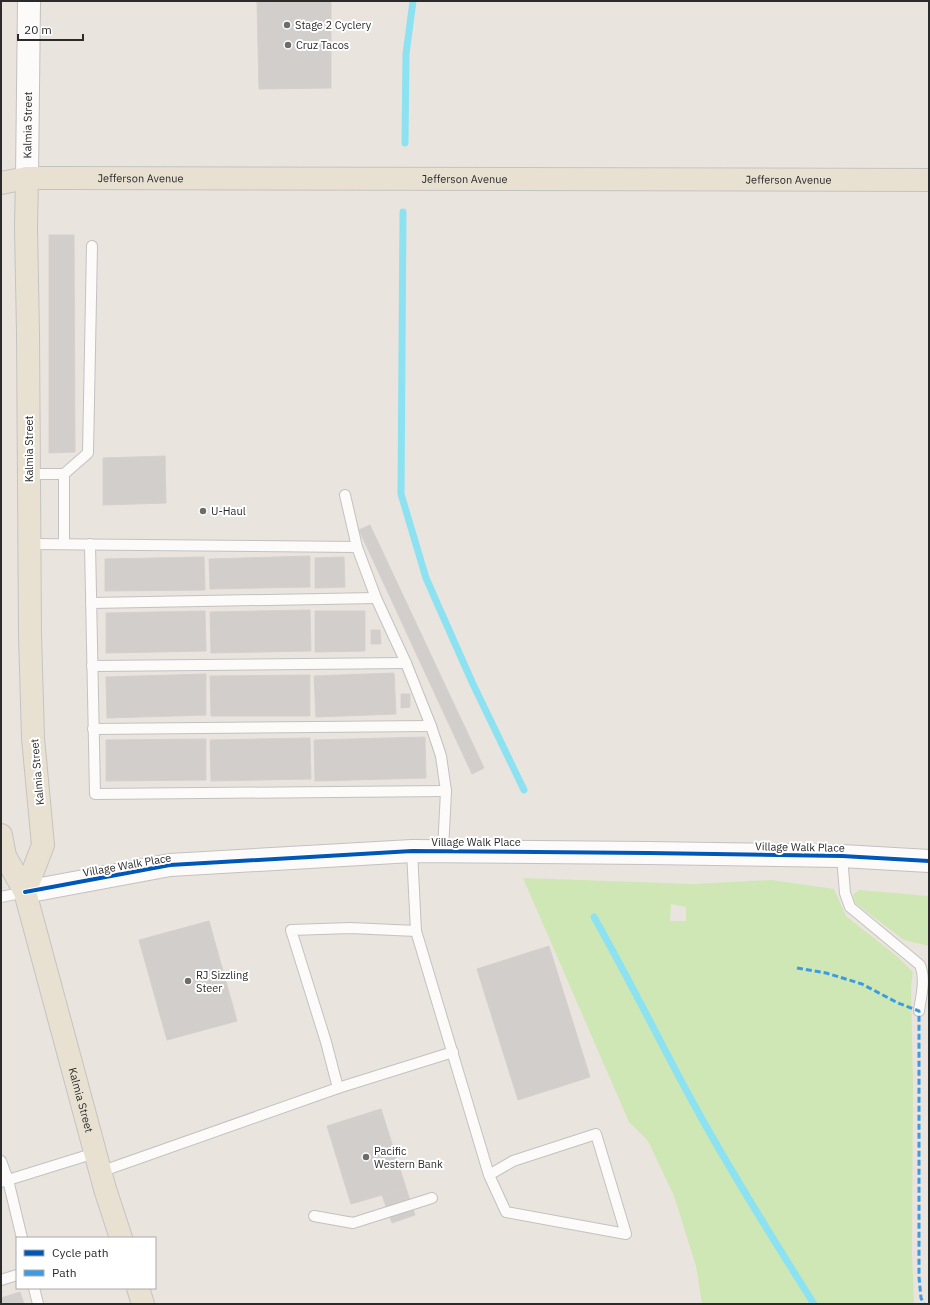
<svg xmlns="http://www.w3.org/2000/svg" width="930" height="1305" font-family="'IBM Plex Sans',sans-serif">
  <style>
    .green { fill: #cfe7b5; fill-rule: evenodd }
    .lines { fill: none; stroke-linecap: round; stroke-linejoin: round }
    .stream { stroke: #8de2f1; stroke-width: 7 }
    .building { fill: #d2cecb; stroke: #d5d0cb }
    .lane-casing { stroke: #c3c1c1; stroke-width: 12 }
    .secondary-casing { stroke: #c3c1c1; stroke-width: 24 }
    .primary-casing { stroke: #c5c3c1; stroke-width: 24 }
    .lane { stroke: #fcfbfa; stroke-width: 10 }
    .secondary { stroke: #fcfbfa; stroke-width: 22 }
    .primary { stroke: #e8e1d2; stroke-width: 22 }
    .quiet { stroke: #3d9ce1; stroke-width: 3; stroke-dasharray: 6 3; stroke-linecap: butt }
    .cycleway-casing { stroke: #fff; stroke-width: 6 }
    .cycleway { stroke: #0057b8; stroke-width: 4 }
    .poi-dot { fill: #6e6c6a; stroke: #fff; stroke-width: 1.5 }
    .labels { text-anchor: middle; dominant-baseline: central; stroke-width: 4; stroke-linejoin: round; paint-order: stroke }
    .poi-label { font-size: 11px; fill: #2b2b2b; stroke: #fff; text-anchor: start }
    .street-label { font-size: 11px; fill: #2b2b2b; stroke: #fff }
  </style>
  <rect width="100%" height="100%" fill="#eae4df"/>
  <!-- green -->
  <g class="green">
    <path d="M523,878L693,884L771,880L834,889L846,916L898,957L913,972L911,986L913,1084L912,1252L914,1304H702L696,1266L674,1196L648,1141L629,1122ZM671,904L686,907V921H670Z"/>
    <path d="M859,890L929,896V946L904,940L855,903L853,895Z"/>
  </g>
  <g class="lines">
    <!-- stream -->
    <g class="stream">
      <path d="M405,143L406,54L413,1"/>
      <path d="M403,212L401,494L426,578L472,682L524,790"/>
      <path d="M594,917C628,977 658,1038 691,1099C729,1169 771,1236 814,1304"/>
    </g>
  </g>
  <!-- building -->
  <g class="building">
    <path d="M257,1H331V88L259,89Z"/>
    <path d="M49,235H74L75,452L49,453Z"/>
    <path d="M165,456L166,503L103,505V458Z"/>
    <path d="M370,525L484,768L472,774L359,530Z"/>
    <path d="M310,556V587L210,589L209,559Z"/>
    <path d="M204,557L205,590L105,591V559Z"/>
    <path d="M344,557L345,587L315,588V558Z"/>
    <path d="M310,610L311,651L211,653L210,612Z"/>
    <path d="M205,611L206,651L106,653V613Z"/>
    <path d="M315,611H365V651L315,652Z"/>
    <path d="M371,630H380L381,644H371Z"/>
    <path d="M394,673L396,714L316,717L314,676Z"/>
    <path d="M206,674V715L107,718L106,677Z"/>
    <path d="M310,675V716H211L210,676Z"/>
    <path d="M401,694H410V707L401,708Z"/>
    <path d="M425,737L426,778L315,781L314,740Z"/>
    <path d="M310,738L311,779L211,781L210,740Z"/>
    <path d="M206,739V780L106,781V740Z"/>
    <path d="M209,921L237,1021L167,1040L139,940Z"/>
    <path d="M549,946L590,1077L518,1100L477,969Z"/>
    <path d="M381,1109L406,1188L351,1204L327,1126Z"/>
    <path d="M406,1188L415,1215L392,1223L382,1195Z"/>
    <path d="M20,1292L24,1304H1V1298Z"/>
  </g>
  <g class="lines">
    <defs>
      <g id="lane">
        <path d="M29,474H64L88,453L92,246"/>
        <path d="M345,495L357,547L376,598L406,663L431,726L441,756L446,791L443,851"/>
        <path d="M30,544L357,547"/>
        <path d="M64,544V474"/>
        <path d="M90,544L95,794L446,791"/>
        <path d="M91,603L376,598"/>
        <path d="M92,666L406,663"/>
        <path d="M93,729L431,726"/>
        <path d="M842,856L845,893L850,907L920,965C926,980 921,996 919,1011"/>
        <path d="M1,897L25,892"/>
        <path d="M416,931L489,1175L513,1161L596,1134L626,1234L506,1212L489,1175"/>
        <path d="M338,1088L453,1052"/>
        <path d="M1,1161L8,1180L95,1153"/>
        <path d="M100,1172L338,1088L326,1042L291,930L350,928L416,931L412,851"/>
        <path d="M1,1182L8,1180L22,1238"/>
        <path d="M314,1216L353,1223L432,1198"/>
        <path d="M1,1280L17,1275"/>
        <path d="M34,1288L38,1304"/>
      </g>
      <g id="secondary">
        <path id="s1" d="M27,178L29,1"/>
        <path d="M25,892L170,865L412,851L648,853L842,856L929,861"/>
      </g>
      <g id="primary">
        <path id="s2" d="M1,183L27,178H63L929,180"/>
        <path id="s3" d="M1,835L5,856L25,892L105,1189L121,1238"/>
        <path d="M25,892L43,845L33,738L30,634L28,333L26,227L27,178"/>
        <path d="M138,1288L143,1304"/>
      </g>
    </defs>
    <!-- lane casing -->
    <use href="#lane" class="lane-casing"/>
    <!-- secondary casing -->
    <use href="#secondary" class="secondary-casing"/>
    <!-- primary casing -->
    <use href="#primary" class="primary-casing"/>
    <!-- lane -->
    <use href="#lane" class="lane"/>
    <!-- secondary -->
    <use href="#secondary" class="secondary"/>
    <!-- primary -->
    <use href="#primary" class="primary"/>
    <!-- quiet -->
    <path class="quiet" d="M797,968L826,973L862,984L898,1003L919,1011V1277L921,1298L924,1304"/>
    <defs>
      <path id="cycleway" d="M25,892L170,865L412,851L648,853L842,856L929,861"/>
    </defs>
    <!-- cycleway casing -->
    <use href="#cycleway" class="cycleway-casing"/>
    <!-- cycleway -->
    <use href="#cycleway" class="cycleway"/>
  </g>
  <!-- markers -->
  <g class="poi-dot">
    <circle cx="287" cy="25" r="4"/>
    <circle cx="288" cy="45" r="4"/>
    <circle cx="203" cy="511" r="4"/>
    <circle cx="188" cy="981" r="4"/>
    <circle cx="366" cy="1157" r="4"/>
  </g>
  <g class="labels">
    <!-- poi labels -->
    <g class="poi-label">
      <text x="295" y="25">Stage 2 Cyclery</text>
      <text x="296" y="45">Cruz Tacos</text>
      <text x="211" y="511">U-Haul</text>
      <text x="196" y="975">RJ Sizzling<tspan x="196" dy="13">Steer</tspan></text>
      <text x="374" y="1151">Pacific<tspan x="374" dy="13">Western Bank</tspan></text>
    </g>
    <!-- street labels -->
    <g class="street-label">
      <text stroke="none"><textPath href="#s1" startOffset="53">Kalmia Street</textPath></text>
      <text stroke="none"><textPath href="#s2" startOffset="140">Jefferson Avenue</textPath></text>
      <text stroke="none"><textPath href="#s2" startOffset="464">Jefferson Avenue</textPath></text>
      <text stroke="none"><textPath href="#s2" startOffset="788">Jefferson Avenue</textPath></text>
      <text transform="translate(29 449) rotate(-90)">Kalmia Street</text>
      <text transform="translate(37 772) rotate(-95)">Kalmia Street</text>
      <text x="476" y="842">Village Walk Place</text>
      <text transform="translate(800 847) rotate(1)">Village Walk Place</text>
      <text transform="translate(127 865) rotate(-10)">Village Walk Place</text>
      <text stroke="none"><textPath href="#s3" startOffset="278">Kalmia Street</textPath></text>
    </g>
  </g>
  <!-- border -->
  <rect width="930" height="1305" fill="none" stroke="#2b2b2b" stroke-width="4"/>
  <!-- legend -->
  <rect x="16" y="1237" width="140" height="52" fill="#ffffff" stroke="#aaaaaa"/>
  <rect x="24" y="1250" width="20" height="6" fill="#0057b8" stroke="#aaaaaa"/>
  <text x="52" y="1257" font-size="12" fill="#2b2b2b">Cycle path</text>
  <rect x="24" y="1270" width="20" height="6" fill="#3d9ce1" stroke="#aaaaaa"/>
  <text x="52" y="1277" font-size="12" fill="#2b2b2b">Path</text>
  <!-- scale -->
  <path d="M18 34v6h65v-6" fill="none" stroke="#2b2b2b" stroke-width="2"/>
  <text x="24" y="34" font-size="12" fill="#2b2b2b" stroke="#ffffff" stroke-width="3" paint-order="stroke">20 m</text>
</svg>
